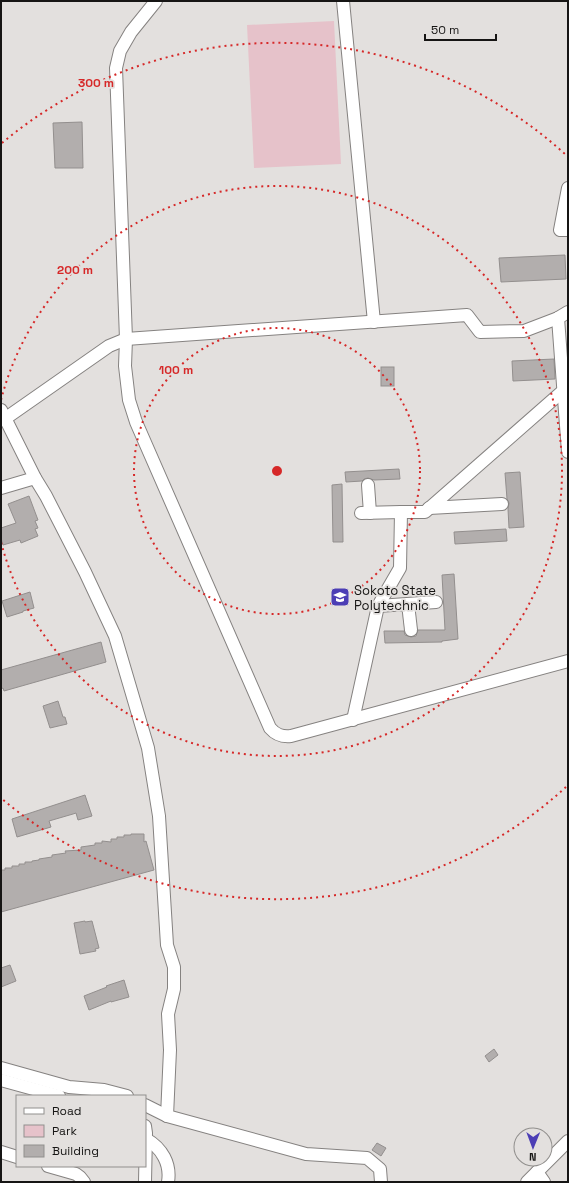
<svg xmlns="http://www.w3.org/2000/svg" width="569" height="1183" font-family="'Space Grotesk',sans-serif">
  <style>
    .green { fill: #e6c2ca }
    .building { fill: #b2aead; stroke: #938f8e }
    .lines { fill: none; stroke-linecap: round; stroke-linejoin: round }
    .minor-casing { stroke: #858280; stroke-width: 14 }
    .minor { stroke: #fff; stroke-width: 12 }
    .ring { fill: none; stroke: #d62828; stroke-width: 2; stroke-dasharray: 2 4 }
    .labels { text-anchor: middle; dominant-baseline: central; stroke-width: 3.5; stroke-linejoin: round; paint-order: stroke }
    .poi-label { font-size: 13px; fill: #161514; stroke: #e3e0de; text-anchor: start }
    .centre { fill: #d62828; stroke: #e3e0de; stroke-width: 2 }
    .ring-label { font-size: 12px; text-anchor: middle; font-weight: bold; fill: #d62828; stroke: #e3e0de; stroke-width: 3.5; stroke-linejoin: round; paint-order: stroke }
  </style>
  <rect width="100%" height="100%" fill="#e3e0de"/>
  <!-- green -->
  <path class="green" d="M334,21L341,164L254,168L247,25Z"/>
  <!-- building -->
  <g class="building">
    <path d="M82,122L83,168H55L53,123Z"/>
    <path d="M565,255L566,279L501,282L499,258Z"/>
    <path d="M554,359L555,379L513,381L512,361Z"/>
    <rect x="381" y="367" width="13" height="19"/>
    <path d="M399,469L400,479L374,480L368,478L364,479L362,481L346,482L345,472Z"/>
    <path d="M520,472L524,527L509,528L508,509L509,503L507,499L505,473Z"/>
    <path d="M342,484L343,542H333L332,485Z"/>
    <path d="M29,496L38,520L35,521L38,528L35,529L38,536L21,543L20,540L3,545L1,538V528L16,523L8,504Z"/>
    <path d="M506,529L507,541L455,544L454,532Z"/>
    <path d="M454,574L458,639L442,641V642L385,643L384,631H404L405,635L411,637L416,636L418,630H445L442,575Z"/>
    <path d="M30,592L34,608L23,611V612L7,617L2,601Z"/>
    <path d="M101,642L106,662L4,691L3,688L1,689V670Z"/>
    <path d="M58,701L63,717H65L67,724L50,728L43,706Z"/>
    <path d="M85,795L92,816L78,820L76,813L73,814L49,821L51,827L17,837L12,819Z"/>
    <path d="M131,834H144V842L146,841L154,870L1,912V870H5V868H12V866H19V864H25V862H32V861L39,860V859L52,857V855L66,853L65,851L81,850V847L95,845V843H102V841L111,842V839H117V837H124V835H131Z"/>
    <path d="M85,921V922L92,921L99,948L95,949L96,951L80,954L74,923Z"/>
    <path d="M10,965L16,981L1,987V968Z"/>
    <path d="M124,980L129,997L111,1002V1001L89,1010L84,996L107,987L106,986Z"/>
    <path d="M494,1049L498,1055L489,1062L485,1056Z"/>
    <path d="M377,1143L386,1148L381,1156L372,1150Z"/>
  </g>
  <g class="lines">
    <defs>
      <g id="minor">
        <path d="M156,1L131,32L120,51L116,68L126,339L125,366L129,400L136,422L270,728C276,735 282,737 291,736L568,661"/>
        <path d="M343,1L374,322"/>
        <path d="M568,188L560,230H568"/>
        <path d="M558,318L568,452"/>
        <path d="M1,410L35,478L46,496L85,572L115,636L148,748L159,816L167,945L174,967V989L168,1014L170,1050L167,1116"/>
        <path d="M1,420L6,418L109,346L126,339L467,315L480,332L524,331L558,318L568,312"/>
        <path d="M368,485L370,513"/>
        <path d="M1,488L35,478"/>
        <path d="M429,508L502,504"/>
        <path d="M361,513L401,512"/>
        <path d="M408,604L411,630"/>
        <path d="M378,606L436,602"/>
        <path d="M353,720L378,606L400,568L401,512H425L564,390"/>
        <path d="M1,1068L69,1087L104,1090L127,1096"/>
        <path d="M1,1080L59,1096"/>
        <path d="M145,1105L167,1116L306,1154L367,1158L380,1169L381,1182"/>
        <path d="M146,1139C162,1148 171,1164 168,1182"/>
        <path d="M1,1152L17,1157"/>
        <path d="M48,1166L76,1174L80,1177L84,1182"/>
        <path d="M537,1172L544,1182"/>
        <path d="M145,1182L146,1133L145,1126"/>
        <path d="M527,1182L568,1141"/>
      </g>
    </defs>
    <!-- minor casing -->
    <use href="#minor" class="minor-casing"/>
    <!-- minor -->
    <use href="#minor" class="minor"/>
  </g>
  <!-- distance rings -->
  <g class="ring">
    <circle cx="277" cy="471" r="143"/>
    <path d="M1 400A285 285 0 1 1 1 542"/>
    <path d="M566 787A428 428 0 0 1 2 799M2 143A428 428 0 0 1 566 155"/>
  </g>
  <!-- icons -->
  <defs>
    <symbol id="university-square" viewBox="-11 -11 22 22"><rect x="-9" y="-9" width="18" height="18" rx="4" fill="#4c3eb5" stroke="#e3e0de"/><path d="M0-5L7-2L0 1L-7-2ZM-4 1L0 2.5L4 1V4Q0 6-4 4Z" fill="#fff"/></symbol>
  </defs>
  <g fill-rule="evenodd">
    <use href="#university-square" x="329" y="586" width="22" height="22"/>
  </g>
  <g class="labels">
    <!-- poi labels -->
    <g class="poi-label">
      <text x="354" y="590">Sokoto State<tspan x="354" dy="15">Polytechnic</tspan></text>
    </g>
  </g>
  <circle cx="277" cy="471" r="6" class="centre"/>
  <g class="ring-label">
    <text x="96" y="87">300 m</text>
    <text x="75" y="274">200 m</text>
    <text x="176" y="374">100 m</text>
  </g>
  <!-- border -->
  <rect width="569" height="1183" fill="none" stroke="#161514" stroke-width="4"/>
  <!-- legend -->
  <rect x="16" y="1095" width="130" height="72" fill="#e3e0de" stroke="#918f8d"/>
  <rect x="24" y="1108" width="20" height="6" fill="#ffffff" stroke="#918f8d"/>
  <text x="52" y="1115" font-size="12" fill="#161514">Road</text>
  <rect x="24" y="1125" width="20" height="12" fill="#e6c2ca" stroke="#918f8d"/>
  <text x="52" y="1135" font-size="12" fill="#161514">Park</text>
  <rect x="24" y="1145" width="20" height="12" fill="#b2aead" stroke="#918f8d"/>
  <text x="52" y="1155" font-size="12" fill="#161514">Building</text>
  <!-- north arrow -->
  <g transform="translate(533 1147) rotate(181)"><circle r="19" fill="#e3e0de" stroke="#918f8d"/>
  <path d="M0-3L7 15L0 10L-7 15Z" fill="#4c3eb5"/>
  <text y="-6" font-size="11" font-weight="bold" text-anchor="middle" fill="#161514">N</text>
  </g>
  <!-- scale -->
  <path d="M425 34v6h71v-6" fill="none" stroke="#161514" stroke-width="2"/>
  <text x="431" y="34" font-size="12" fill="#161514" stroke="#e3e0de" stroke-width="3" paint-order="stroke">50 m</text>
</svg>
